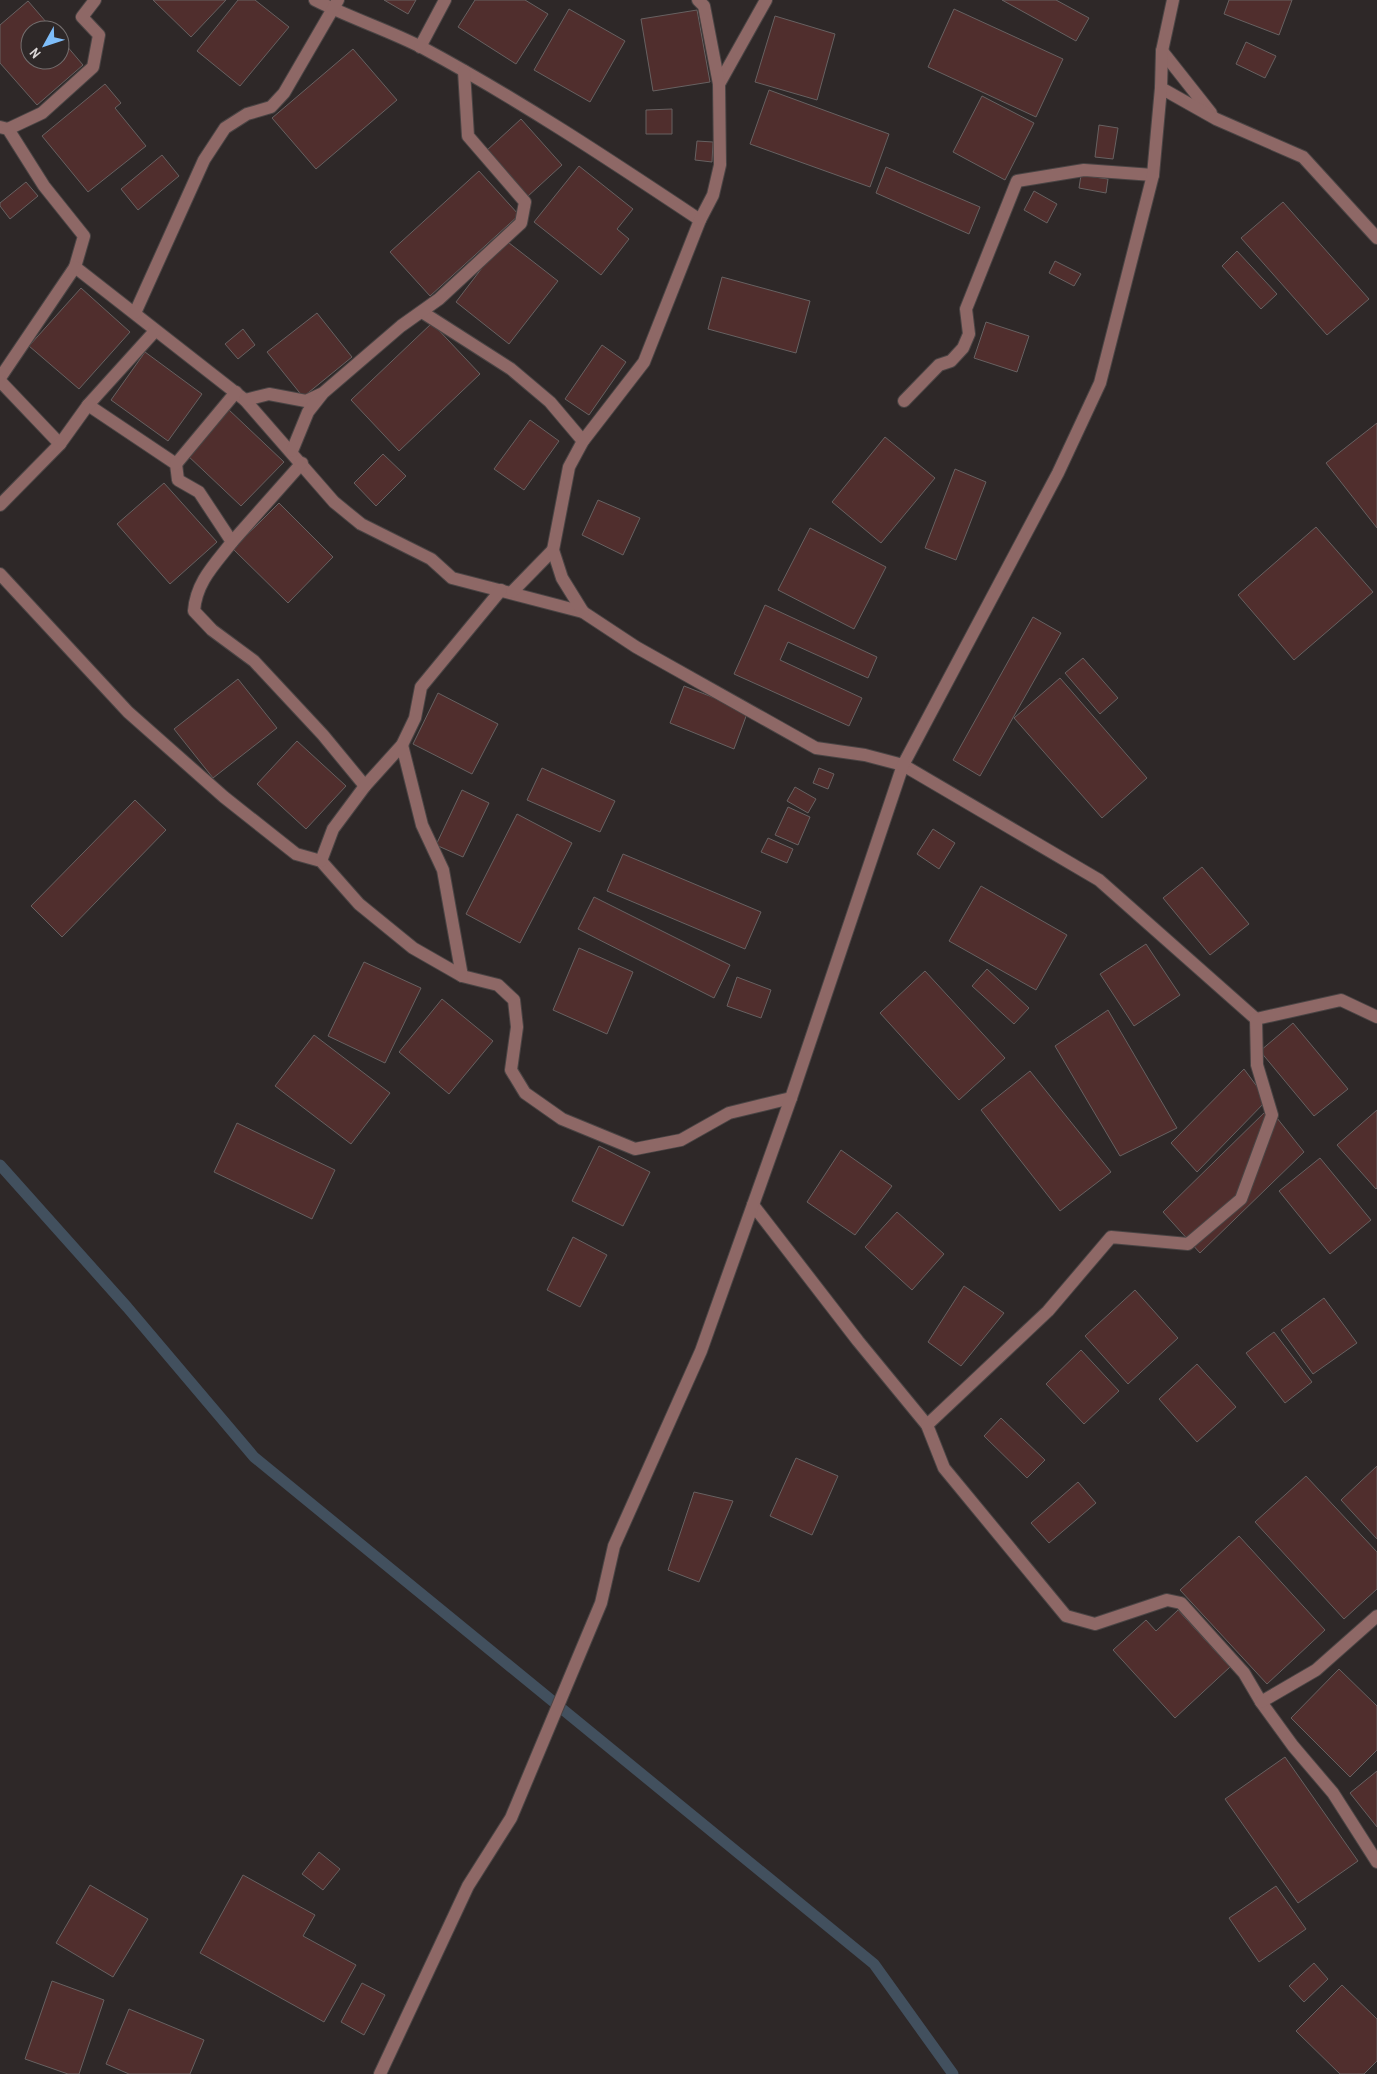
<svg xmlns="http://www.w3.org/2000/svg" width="1377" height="2074" font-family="'Archivo Narrow',sans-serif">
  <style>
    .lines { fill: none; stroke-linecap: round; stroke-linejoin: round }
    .stream { stroke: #42505e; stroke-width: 11 }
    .building { fill: #502e2d; stroke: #676161 }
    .minor-casing { stroke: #4a4444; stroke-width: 14 }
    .minor { stroke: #8e6866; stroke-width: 12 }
  </style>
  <rect width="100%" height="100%" fill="#2e2828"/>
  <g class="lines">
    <!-- stream -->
    <path class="stream" d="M0,1165L127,1307L254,1457L874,1964L953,2074"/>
  </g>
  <!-- building -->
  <g class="building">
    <path d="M153,0H226L191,37Z"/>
    <path d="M238,0H255L289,27L240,86L197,51Z"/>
    <path d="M384,0H416L408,14Z"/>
    <path d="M475,0H525L548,14L516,64L458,27Z"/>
    <path d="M1002,0H1056L1089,18L1076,41Z"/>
    <path d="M1229,0H1292L1279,35L1224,14Z"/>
    <path d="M28,1L53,30H30V60H60V38L83,65L37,105L0,63V25Z"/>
    <path d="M569,9L625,41L590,102L534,70Z"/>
    <path d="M954,9L1063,59L1036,117L928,67Z"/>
    <path d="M697,10L710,82L653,91L641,19Z"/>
    <path d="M775,16L835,34L817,100L755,82Z"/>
    <path d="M1246,42L1276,56L1265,78L1236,64Z"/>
    <path d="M353,49L397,100L316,169L272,118Z"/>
    <path d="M105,84L121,103L115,108L146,146L88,192L42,136Z"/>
    <path d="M769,90L889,134L870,187L750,144Z"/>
    <path d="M982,96L1034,123L1005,180L953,152Z"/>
    <path d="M672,109V134H646V110Z"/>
    <path d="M521,119L562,165L527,197L486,151Z"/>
    <path d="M1099,125L1118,128L1113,159L1095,157Z"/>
    <path d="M697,141L713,142L712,162L695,160Z"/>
    <path d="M162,155L179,176L138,210L121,189Z"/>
    <path d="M579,166L633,209L617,229L629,239L601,275L534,222Z"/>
    <path d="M886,167L980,207L969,234L876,193Z"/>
    <path d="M479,171L519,215L430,296L390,252Z"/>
    <path d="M1081,175L1108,179L1106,193L1079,188Z"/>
    <path d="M26,182L38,196L10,219L0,206V203Z"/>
    <path d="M1034,191L1057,204L1047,223L1024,210Z"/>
    <path d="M1283,202L1369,299L1327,335L1241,238Z"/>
    <path d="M504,239L558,281L509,344L456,302Z"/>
    <path d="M1237,251L1277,294L1261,309L1222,266Z"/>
    <path d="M1055,261L1081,274L1074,286L1049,273Z"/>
    <path d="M722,277L810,301L796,353L708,329Z"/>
    <path d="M81,288L130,332L79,389L29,346Z"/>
    <path d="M317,313L352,357L303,397L267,352Z"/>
    <path d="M986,322L1029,336L1017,372L974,358Z"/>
    <path d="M432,323L480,374L399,451L351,400Z"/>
    <path d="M243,329L255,345L238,359L225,344Z"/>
    <path d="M602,345L626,362L589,415L565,399Z"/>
    <path d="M145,352L202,394L168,441L111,400Z"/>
    <path d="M228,409L284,462L241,506L186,454Z"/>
    <path d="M530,420L559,441L524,490L494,469Z"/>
    <path d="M1377,423V528L1326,463Z"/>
    <path d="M885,437L935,478L881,543L832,502Z"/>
    <path d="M383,454L406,476L376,506L354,483Z"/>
    <path d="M955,469L986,482L956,560L925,548Z"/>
    <path d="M164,483L217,542L170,584L117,524Z"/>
    <path d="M598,500L640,518L623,555L582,535Z"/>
    <path d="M279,503L333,557L288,603L233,549Z"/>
    <path d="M1316,527L1373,592L1294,660L1238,595Z"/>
    <path d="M810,528L886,567L854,629L778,590Z"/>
    <path d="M765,605L877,657L868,678L788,642L780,660L862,698L849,726L734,674Z"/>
    <path d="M1033,617L1061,633L980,776L953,760Z"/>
    <path d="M1083,658L1118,698L1100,714L1065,673Z"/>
    <path d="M1060,678L1147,778L1102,818L1014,718Z"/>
    <path d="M238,679L277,728L213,778L174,729Z"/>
    <path d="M684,686L748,711L734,749L670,723Z"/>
    <path d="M438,693L498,724L472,774L413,744Z"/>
    <path d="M297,741L346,786L306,829L257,784Z"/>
    <path d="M542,768L615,801L600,832L527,800Z"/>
    <path d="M819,768L834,774L828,789L813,783Z"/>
    <path d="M795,787L816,799L808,813L787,801Z"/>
    <path d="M462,790L489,803L463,857L436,845Z"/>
    <path d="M135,800L166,830L62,937L31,906Z"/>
    <path d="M788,807L810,817L798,845L775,835Z"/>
    <path d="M517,814L572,843L520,943L466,914Z"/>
    <path d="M933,829L955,843L939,869L917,854Z"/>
    <path d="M768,838L793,849L787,863L761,852Z"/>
    <path d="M623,854L761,912L745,949L607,891Z"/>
    <path d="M1202,867L1249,924L1210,955L1163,898Z"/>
    <path d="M981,886L1067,935L1036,990L949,941Z"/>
    <path d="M594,897L730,965L714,998L578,929Z"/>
    <path d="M1146,944L1180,995L1134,1026L1100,974Z"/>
    <path d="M579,948L633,972L607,1034L553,1010Z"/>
    <path d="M364,962L421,988L385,1063L328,1036Z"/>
    <path d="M987,969L1029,1008L1014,1024L972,986Z"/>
    <path d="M925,971L1005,1058L959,1100L880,1013Z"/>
    <path d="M737,977L771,990L761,1018L727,1006Z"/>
    <path d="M442,999L493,1041L449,1094L399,1052Z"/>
    <path d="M1108,1010L1177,1128L1120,1156L1055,1046Z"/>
    <path d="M1293,1023L1348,1089L1314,1116L1260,1051Z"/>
    <path d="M314,1035L390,1093L351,1144L275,1086Z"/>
    <path d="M1244,1069L1267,1100L1197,1172L1171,1143Z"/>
    <path d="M1030,1071L1111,1172L1060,1211L981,1110Z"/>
    <path d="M1269,1108L1304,1152L1200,1253L1163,1212Z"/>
    <path d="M1377,1110V1188L1376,1189L1337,1145Z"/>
    <path d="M237,1123L335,1170L312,1219L214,1172Z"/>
    <path d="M599,1146L650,1172L623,1226L572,1201Z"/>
    <path d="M841,1150L892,1186L855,1235L807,1202Z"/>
    <path d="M1320,1158L1371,1220L1330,1254L1279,1191Z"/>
    <path d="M897,1212L944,1254L912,1290L865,1247Z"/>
    <path d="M573,1237L607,1255L580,1307L547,1290Z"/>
    <path d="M964,1286L1004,1313L961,1366L928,1342Z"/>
    <path d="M1135,1290L1178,1338L1128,1384L1085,1336Z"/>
    <path d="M1324,1298L1357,1343L1313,1374L1281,1330Z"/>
    <path d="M1274,1332L1312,1382L1285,1403L1246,1353Z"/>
    <path d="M1081,1350L1119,1391L1084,1424L1046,1384Z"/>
    <path d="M1197,1364L1236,1407L1197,1442L1159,1399Z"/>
    <path d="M1001,1418L1045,1460L1027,1478L984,1436Z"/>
    <path d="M796,1458L838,1476L812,1535L770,1516Z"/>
    <path d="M1377,1466V1539L1341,1500Z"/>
    <path d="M1306,1476L1377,1552V1589L1344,1619L1255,1522Z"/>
    <path d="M1078,1482L1096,1503L1049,1543L1031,1523Z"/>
    <path d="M694,1492L733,1501L699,1582L668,1570Z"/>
    <path d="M1239,1536L1325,1630L1267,1684L1180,1590Z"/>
    <path d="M1178,1610L1230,1667L1175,1718L1113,1650L1146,1620L1156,1631Z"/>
    <path d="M1339,1669L1377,1706V1750L1350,1777L1291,1718Z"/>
    <path d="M1285,1757L1358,1861L1298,1903L1225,1799Z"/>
    <path d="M1377,1771V1827L1350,1793Z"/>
    <path d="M319,1852L340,1869L323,1890L302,1874Z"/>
    <path d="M243,1875L315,1915L303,1936L356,1965L324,2022L200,1953Z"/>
    <path d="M90,1885L148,1919L113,1977L56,1943Z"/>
    <path d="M1276,1886L1306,1929L1259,1962L1229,1918Z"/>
    <path d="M1314,1963L1328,1979L1304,2002L1289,1986Z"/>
    <path d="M52,1981L104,2000L79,2074H68L25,2059Z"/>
    <path d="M362,1983L385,1995L364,2035L341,2022Z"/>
    <path d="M1342,1985L1377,2019V2061L1364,2074H1340L1296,2031Z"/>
    <path d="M129,2009L204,2040L190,2074H129L106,2064Z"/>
  </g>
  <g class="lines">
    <defs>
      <g id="minor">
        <path d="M315,0C350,18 388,30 423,48C518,99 610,160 700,220"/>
        <path d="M420,47L445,0"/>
        <path d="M1162,51L1211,113"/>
        <path d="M719,84L766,0"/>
        <path d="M1161,88L1216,119L1303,157L1377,238"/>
        <path d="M0,127L8,129L44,186L84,236L75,267L245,400L334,502L361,524L431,559L452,578L583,612L636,647L816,748L865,755L903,765L1099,880L1256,1019L1341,1000L1377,1017"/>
        <path d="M8,129L42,113L93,67L99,35L82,17L95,0"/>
        <path d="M422,312L511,369L550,402L583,441"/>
        <path d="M135,313L204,160L225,128L247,114L271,107L284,93L338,0"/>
        <path d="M0,378L75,267"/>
        <path d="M0,381L60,444"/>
        <path d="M245,400L269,394L306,401L321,394"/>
        <path d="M904,401L939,365L951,361L963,348L969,334L966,309L1017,181L1084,170L1153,175"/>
        <path d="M88,405L176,464L178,480L199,492L232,542C215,564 196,582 194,611L212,630L254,661L323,735L365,786"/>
        <path d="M292,451L308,412L323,393L401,326L439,299L521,223L525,202L468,136L464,71"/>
        <path d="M176,464L236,392"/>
        <path d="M0,505L60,444L88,405L155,331"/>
        <path d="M232,542L302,463"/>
        <path d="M0,574L128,712L224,797L296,854L321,861L359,904L413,948L462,976L498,985L514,1000L517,1027L511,1070L525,1093L562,1119L635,1149L681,1140L729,1113L791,1098"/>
        <path d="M512,592L553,550"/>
        <path d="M583,612L562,578L553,550L569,467L583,441L644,362L700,220L713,195L720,165L719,84L704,6L698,0"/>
        <path d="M402,745L422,825L443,870L462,976"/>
        <path d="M321,861L333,829L365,786L402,745L415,718L421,687L501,590"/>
        <path d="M753,1205L858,1341L927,1425L944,1468L1066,1616L1095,1624L1167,1600L1181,1603L1244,1673L1261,1702L1293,1746L1333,1793L1377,1862"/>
        <path d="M927,1425L1048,1311L1111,1237L1188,1244L1241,1199L1272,1115L1257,1065L1256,1019"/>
        <path d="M1261,1702L1316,1670L1377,1616"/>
        <path d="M380,2074L468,1886L511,1818L601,1603L614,1546L701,1351L791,1098L903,765L1058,473L1100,383L1153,175L1161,88L1162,51L1173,0"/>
      </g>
    </defs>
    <!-- minor casing -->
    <use href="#minor" class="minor-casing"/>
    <!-- minor -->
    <use href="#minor" class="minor"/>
  </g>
  <!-- north arrow -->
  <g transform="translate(45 45) rotate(230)"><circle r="24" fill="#2e2828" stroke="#736e6e"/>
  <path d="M0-4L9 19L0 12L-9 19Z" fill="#7ebdf9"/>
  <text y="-8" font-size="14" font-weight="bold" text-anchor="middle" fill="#dad6d6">N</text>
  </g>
</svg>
